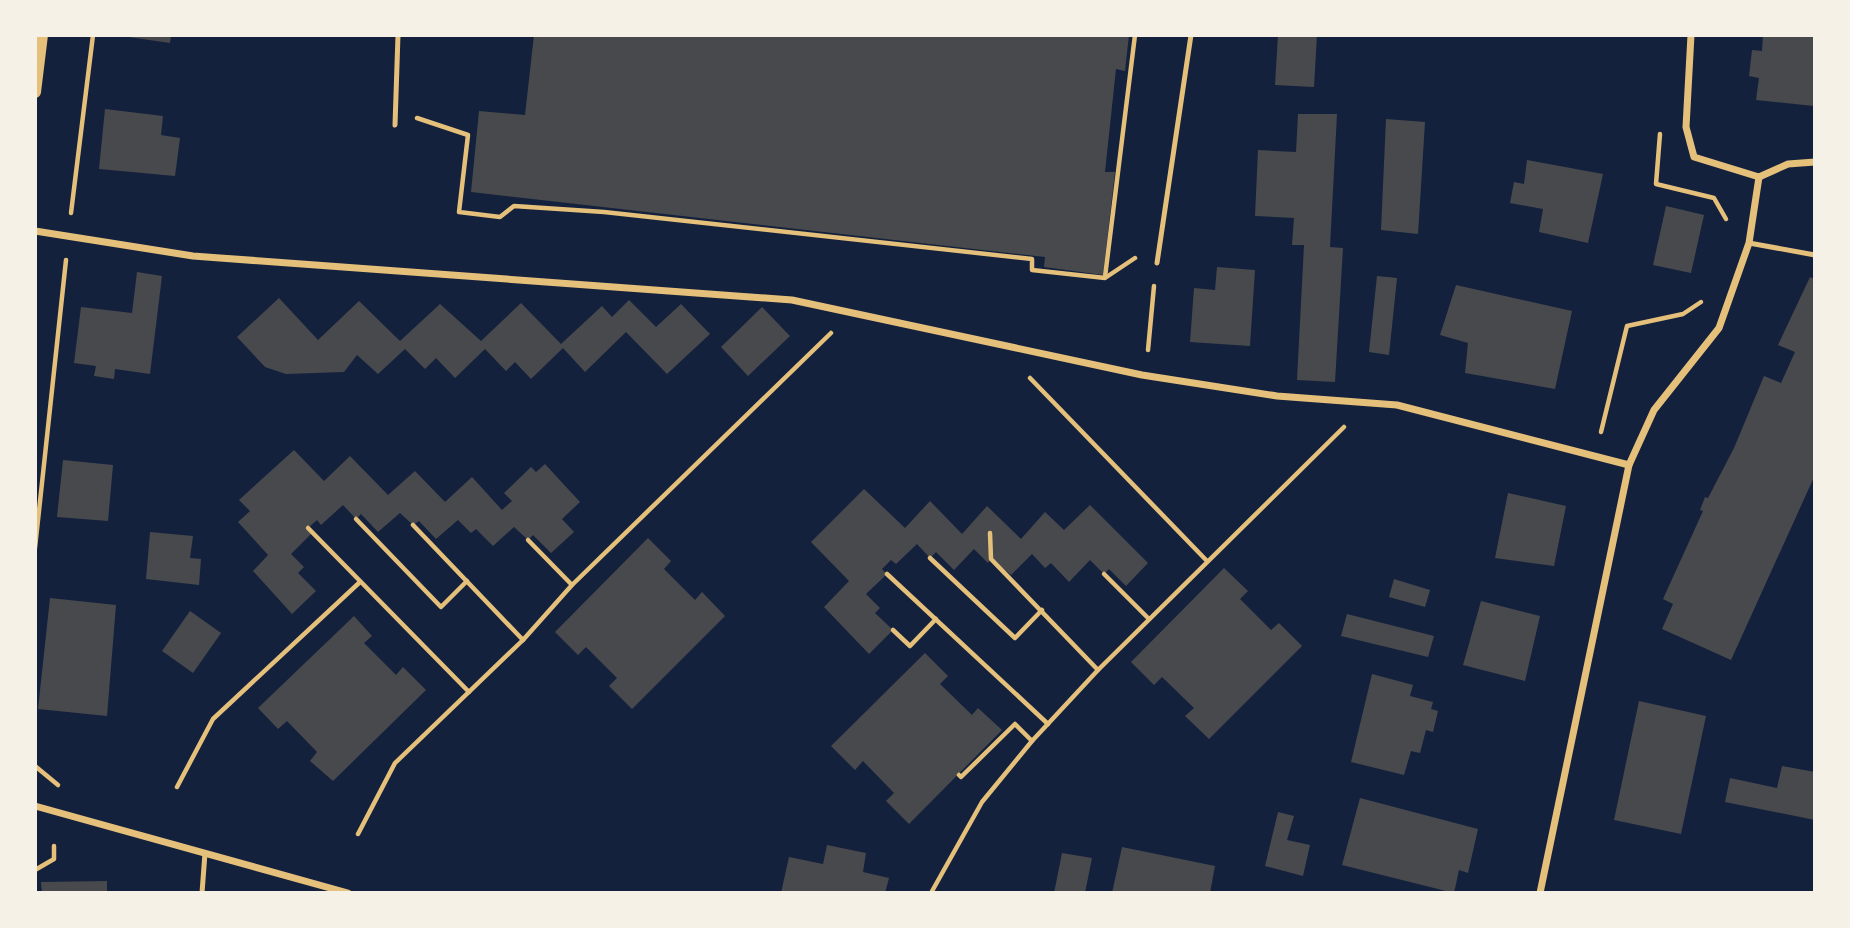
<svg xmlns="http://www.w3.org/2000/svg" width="1850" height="928" font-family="'Fira Sans Condensed',sans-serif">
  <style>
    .building { fill: #48494c }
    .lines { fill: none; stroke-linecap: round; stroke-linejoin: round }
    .path { stroke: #e5c07b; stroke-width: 4.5 }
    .service { stroke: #e5c07b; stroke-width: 5 }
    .minor { stroke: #e5c07b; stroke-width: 7 }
    .tertiary { stroke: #e5c07b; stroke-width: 12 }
  </style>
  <rect width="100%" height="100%" fill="#14213d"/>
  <!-- building -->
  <g class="building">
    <path d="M115,35H171L170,43Z"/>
    <path d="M534,35H1129L1125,71L1116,69L1105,172H1115L1103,275L1044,267L1045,257L471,192L479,111L525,115Z"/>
    <path d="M1278,35H1317L1314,87L1275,85Z"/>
    <path d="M1763,35H1815L1814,106L1756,100L1759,78L1749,76L1752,50L1762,51Z"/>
    <path d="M105,109L163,116L161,135L180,138L175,176L99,169Z"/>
    <path d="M1298,114H1337L1330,247L1343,248L1335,382L1297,380L1304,245H1292L1294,218L1255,216L1258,150L1296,152Z"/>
    <path d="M1386,119L1425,122L1418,234L1381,230Z"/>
    <path d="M1527,160L1603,174L1588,243L1539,232L1543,209L1510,203L1514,182L1524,184Z"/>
    <path d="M1666,206L1704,215L1691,273L1653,265Z"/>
    <path d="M1217,267L1255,270L1250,346L1190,342L1194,288L1215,290Z"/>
    <path d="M137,272L162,276L150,374L115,369L114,379L94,376L96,366L74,363L81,307L132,313Z"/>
    <path d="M1377,276L1397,278L1389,355L1369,352Z"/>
    <path d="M1810,277L1815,279V475L1731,660L1662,629L1673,604L1663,599L1703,511L1700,510L1705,497L1708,498L1734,448L1764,376L1781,383L1795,352L1778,345Z"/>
    <path d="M1456,285L1572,311L1555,389L1465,373L1468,343L1440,335Z"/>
    <path d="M279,298L318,340L359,301L400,341L440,304L481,341L521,303L561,344L602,306L612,317L629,300L656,327L681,304L710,334L667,374L626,332L585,372L563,348L531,379L515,362L506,371L485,349L455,378L436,358L425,369L405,349L378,374L357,355L344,372L286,374L265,367L237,337Z"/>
    <path d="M762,307L790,336L748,376L721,347Z"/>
    <path d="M294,450L324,481L350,456L388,495L415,471L445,502L472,477L502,510L512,501L504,493L531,467L536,472L545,464L580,502L562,519L574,532L551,553L533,535L528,540L514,527L493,546L476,529L471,533L458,520L436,539L419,521L413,525L400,513L378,532L361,514L356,519L343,505L321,525L317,520L308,528L312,533L291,554L304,567L298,573L316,591L292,614L253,571L268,555L238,522L250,511L239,500Z"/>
    <path d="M63,460L113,465L108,521L57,517Z"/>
    <path d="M864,489L905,528L930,501L962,534L987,506L1021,539L1045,512L1064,530L1090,505L1148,563L1126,586L1109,569L1104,574L1090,560L1069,582L1051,563L1045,568L1032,554L1011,575L991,559L988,563L974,549L954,570L936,552L930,558L917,544L896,564L891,560L882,569L887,574L866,594L880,608L875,613L893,630L869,654L824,607L849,581L811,542Z"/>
    <path d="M1508,493L1566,506L1554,566L1495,558Z"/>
    <path d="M150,532L193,536L190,558L201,559L199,585L146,579Z"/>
    <path d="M648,538L671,561L664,569L695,600L702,592L725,616L632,709L609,686L617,678L586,647L578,655L555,632Z"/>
    <path d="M1224,568L1248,591L1240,599L1271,630L1279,623L1302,646L1209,739L1185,716L1194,708L1162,677L1154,685L1131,662Z"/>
    <path d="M1394,579L1430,590L1425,607L1389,597Z"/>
    <path d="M50,598L116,605L107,716L38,709Z"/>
    <path d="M1481,601L1540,616L1525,681L1463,665Z"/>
    <path d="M190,611L221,633L193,673L162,651Z"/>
    <path d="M1347,614L1434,636L1428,657L1341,636Z"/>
    <path d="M354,616L372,636L364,643L396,675L403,667L426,690L333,781L310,761L317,752L287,721L278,729L258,708Z"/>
    <path d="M925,653L948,676L940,684L972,715L978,708L1002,730L909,824L886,801L894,793L863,761L855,770L831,746Z"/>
    <path d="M1372,674L1413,685L1410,696L1433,702L1431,709L1438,711L1433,732L1426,730L1420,753L1411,751L1404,775L1351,762Z"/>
    <path d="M1639,701L1706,716L1681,834L1614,820Z"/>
    <path d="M1782,766L1815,772V820L1725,802L1730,778L1777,788Z"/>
    <path d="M1360,798L1478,829L1468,873L1459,870L1454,893L1342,865Z"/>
    <path d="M1278,812L1294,816L1287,840L1310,845L1303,876L1265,866Z"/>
    <path d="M827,845L866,853L863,872L889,878L885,893H781L789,857L823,864Z"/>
    <path d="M1122,847L1215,866L1210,893H1112Z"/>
    <path d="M1062,853L1092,858L1085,893H1054Z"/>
    <path d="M107,881V893H42L41,882Z"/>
  </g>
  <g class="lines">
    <!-- path -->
    <g class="path">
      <path d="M417,118L468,135L459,212L500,217L514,206L604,212L1032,259V270L1105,278L1135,258"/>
      <path d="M1660,134L1656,184L1714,198L1726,219"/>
      <path d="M71,213L93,35"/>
      <path d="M1105,277L1135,35"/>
      <path d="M1148,350L1154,286"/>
      <path d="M1030,378L1207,561"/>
      <path d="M1601,432L1627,326L1683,314L1701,302"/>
      <path d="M356,519L441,607L467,581"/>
      <path d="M413,525L523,640"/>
      <path d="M308,528L469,692"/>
      <path d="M990,533L991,559L1098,670"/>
      <path d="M528,540L572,585"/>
      <path d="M35,548L66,260"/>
      <path d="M930,558L1015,638L1042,610"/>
      <path d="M887,574L1048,724"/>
      <path d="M1104,574L1149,619"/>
      <path d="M893,630L910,646L936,619"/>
      <path d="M35,766L58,785"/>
      <path d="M959,775L961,777L1015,724L1032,741"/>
      <path d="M177,787L213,719L360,582"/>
      <path d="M358,834L395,763L523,640L572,585L831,333"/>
      <path d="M35,870L54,859V846"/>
      <path d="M931,893L982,802L1032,741L1098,670L1344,427"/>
    </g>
    <!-- service -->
    <g class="service">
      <path d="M395,125L398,35"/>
      <path d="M1749,243L1815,255"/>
      <path d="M1157,263L1191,35"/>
      <path d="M202,893L205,853"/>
    </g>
    <!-- minor -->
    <g class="minor">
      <path d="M1691,35L1686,127L1694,157L1759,177"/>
      <path d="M1759,177L1788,164L1815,162"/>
      <path d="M35,231L193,256L792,300L1142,375L1277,396L1397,405L1629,465"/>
      <path d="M35,806L348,893"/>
      <path d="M1540,893L1629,465L1654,410L1719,328L1749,243L1759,177"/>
    </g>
    <!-- tertiary -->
    <path class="tertiary" d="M35,92L42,35"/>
  </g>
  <!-- border -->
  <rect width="1850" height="928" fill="none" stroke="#f6f1e7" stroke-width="74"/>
</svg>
